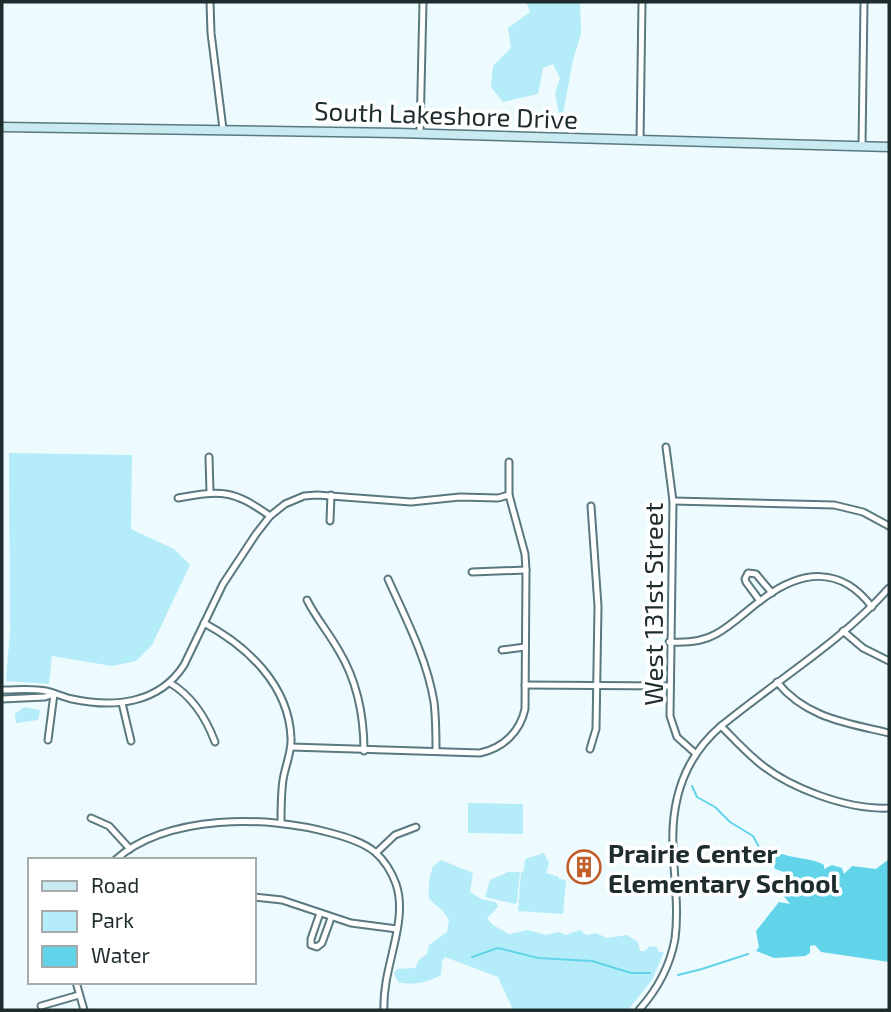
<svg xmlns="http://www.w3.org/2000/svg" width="891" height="1012" font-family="'Exo 2',sans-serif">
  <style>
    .green { fill: #b4edf9 }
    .water { fill: #62d4ea }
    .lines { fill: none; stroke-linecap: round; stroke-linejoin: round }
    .stream { stroke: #62d4ea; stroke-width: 2 }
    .street-casing { stroke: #59787f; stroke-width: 9 }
    .secondary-casing { stroke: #59787f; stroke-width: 11 }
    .street { stroke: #fff; stroke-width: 5 }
    .secondary { stroke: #c9eaf1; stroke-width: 8 }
    .labels { text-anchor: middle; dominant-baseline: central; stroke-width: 7; stroke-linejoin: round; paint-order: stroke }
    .street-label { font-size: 26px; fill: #1f2c2e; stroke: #fff }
    .poi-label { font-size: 26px; font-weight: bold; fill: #1f2c2e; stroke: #fff; text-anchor: start }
  </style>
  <rect width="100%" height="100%" fill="#edfbfe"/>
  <!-- green -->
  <g class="green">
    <path d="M526,2H580L581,34L573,60L561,124L555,93L560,78L553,64L543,68L538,94L503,102L491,87L493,66L511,48L508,28L530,12Z"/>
    <path d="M9,453L132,455L131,529L174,549L190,565L152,645L136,661L112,666L52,656L49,684L6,681L10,630Z"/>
    <path d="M24,707L40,710L38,720L16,723L15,714Z"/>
    <path d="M468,803L523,804V834L468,833Z"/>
    <path d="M544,853L549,863L546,873L559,877V879L566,880L563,914L518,911L521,872L524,871L525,859Z"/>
    <path d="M441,860L473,873L470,892L481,899L496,902L498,907L487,918L493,925L509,934L528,930L545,935L559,932L566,935L580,930L586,935L596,933L607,938L627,935L638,942L640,951H645L649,946L657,947L659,952H664L652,980L628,1010H513L498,977L445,957L442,961L441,975C429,982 412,986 398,982L394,973L397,969L415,968L419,960L427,954L429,945L447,932L449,920L443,911L429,899C428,886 429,878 433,866Z"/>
    <path d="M508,872H520L517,902L515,904L485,897L490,880Z"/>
  </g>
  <!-- water -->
  <path class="water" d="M782,854C795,859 813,858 824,865V869L832,865L842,868L844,874L852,866L876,869L889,859V962L821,952L815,945L810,946V953L805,956L774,958L756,951L759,947L756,931L779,902L790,904L779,890L777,880L787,877V873L775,869L771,860Z"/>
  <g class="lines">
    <!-- stream -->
    <g class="stream">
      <path d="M692,786L697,797L715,807L730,822L753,836L764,856L771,860"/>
      <path d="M472,957L498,948L538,958L592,961L631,973H650"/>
      <path d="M678,975L702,969L748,954"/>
    </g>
    <defs>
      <g id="street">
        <path d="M210,2L211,33L223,129"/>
        <path d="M420,133L423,2"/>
        <path d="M640,140L642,2"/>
        <path d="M862,146L864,2"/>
        <path d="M666,447L673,501L670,716L677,737L695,753"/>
        <path d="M209,457L210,492"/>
        <path d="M178,498C223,490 233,490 270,516"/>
        <path d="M673,501L834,505L863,512L889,526"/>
        <path d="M330,521L331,495"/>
        <path d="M472,572L526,570"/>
        <path d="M388,579C406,619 427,659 434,702C436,719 436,735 436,751"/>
        <path d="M307,600C316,618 329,633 339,651C357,681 364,716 364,751"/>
        <path d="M760,601L746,582L745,579L748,573L756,574L772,593"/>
        <path d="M204,623C247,646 289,685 291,738C292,752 285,766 283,780C281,794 281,809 281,823"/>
        <path d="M843,631L863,648L889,661"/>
        <path d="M669,642C685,643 702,642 716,634C734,624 748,609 764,598C802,570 841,566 872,607"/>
        <path d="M502,650L525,647"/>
        <path d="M777,682C806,718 847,723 889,733"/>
        <path d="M170,683C192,696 206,718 215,742"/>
        <path d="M525,685L668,686"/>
        <path d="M2,690C16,690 32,688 46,691C55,693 63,697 72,699C114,708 159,704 184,665L223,584L256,534L270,516L285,504L304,496L317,495L411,502L460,497L498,498L509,495"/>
        <path d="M2,699L45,697L54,694"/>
        <path d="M122,703L131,741"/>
        <path d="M721,726C733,738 744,750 757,761C788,788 848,810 889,808"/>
        <path d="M48,740L54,694"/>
        <path d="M291,747L480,753C503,748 520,732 525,709L526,570L525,554L509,495V462"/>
        <path d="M590,749L596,729L598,606L591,506"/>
        <path d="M91,818L109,826L130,849"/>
        <path d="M376,853L395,835L416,827"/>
        <path d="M115,860C167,814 268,815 331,833C346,837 363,842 375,852C384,860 392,873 396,884C409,922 382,967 384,1010"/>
        <path d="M675,886L711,884L727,888"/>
        <path d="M254,897L282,900L351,923L397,929"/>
        <path d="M320,913L311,939V945L317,947L322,943L331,918"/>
        <path d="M76,982L84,1010"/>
        <path d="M41,1006L79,995"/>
        <path d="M639,1010C657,990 670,966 675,939C679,908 674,878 673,847C671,800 685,757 721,726C777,680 841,642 889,588"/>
      </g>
      <path id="secondary" d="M2,127L398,133L889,147"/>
    </defs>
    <!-- street casing -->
    <use href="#street" class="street-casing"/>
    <!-- secondary casing -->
    <use href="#secondary" class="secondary-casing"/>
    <!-- street -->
    <use href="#street" class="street"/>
    <!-- secondary -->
    <use href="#secondary" class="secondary"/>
  </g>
  <!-- icons -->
  <defs>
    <symbol id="building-ring" viewBox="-11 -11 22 22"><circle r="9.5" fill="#fff" stroke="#c15d29" stroke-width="1.5"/><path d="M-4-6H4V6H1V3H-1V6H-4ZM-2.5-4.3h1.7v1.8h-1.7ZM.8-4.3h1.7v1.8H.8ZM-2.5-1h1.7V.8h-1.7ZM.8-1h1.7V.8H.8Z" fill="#c15d29"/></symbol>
  </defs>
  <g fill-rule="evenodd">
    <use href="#building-ring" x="565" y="848" width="38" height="38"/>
  </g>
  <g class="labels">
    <!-- street labels -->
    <g class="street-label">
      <text transform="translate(446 114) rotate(2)">South Lakeshore Drive</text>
      <text transform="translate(652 604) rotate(-90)">West 131st Street</text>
    </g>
    <!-- poi labels -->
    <g class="poi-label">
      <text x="608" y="852">Prairie Center<tspan x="608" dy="30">Elementary School</tspan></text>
    </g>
  </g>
  <!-- border -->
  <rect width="891" height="1012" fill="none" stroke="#1f2c2e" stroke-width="7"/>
  <!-- legend -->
  <rect x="28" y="858" width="228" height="126" fill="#ffffff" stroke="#a5abab" stroke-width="2"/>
  <rect x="42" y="881" width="35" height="10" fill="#c9eaf1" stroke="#a5abab" stroke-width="2"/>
  <text x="91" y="893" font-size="21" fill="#1f2c2e">Road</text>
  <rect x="42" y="911" width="35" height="21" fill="#b4edf9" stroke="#a5abab" stroke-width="2"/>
  <text x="91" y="928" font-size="21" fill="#1f2c2e">Park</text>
  <rect x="42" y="946" width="35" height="21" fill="#62d4ea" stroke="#a5abab" stroke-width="2"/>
  <text x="91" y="963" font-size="21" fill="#1f2c2e">Water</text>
</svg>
